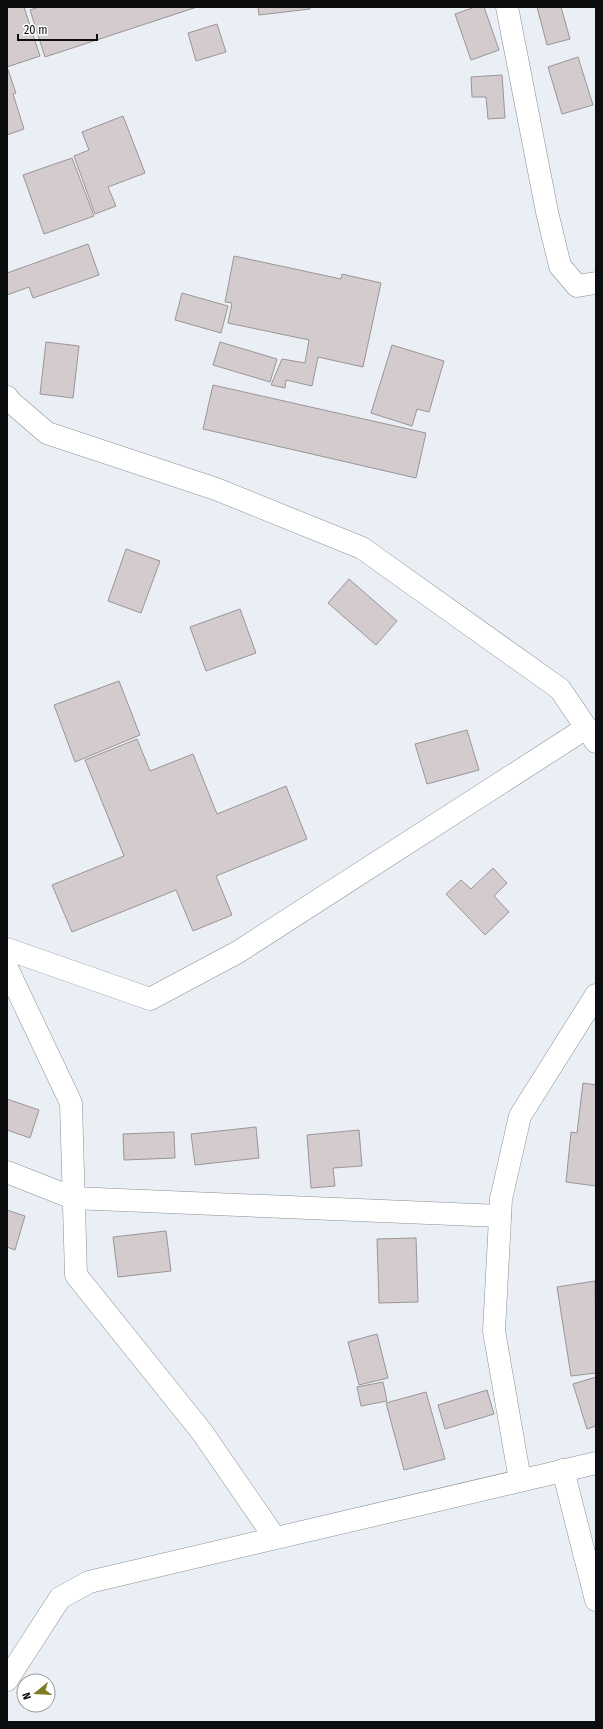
<svg xmlns="http://www.w3.org/2000/svg" width="603" height="1729" font-family="'Fira Sans Condensed',sans-serif">
  <style>
    .building { fill: #d3cbce; stroke: #9c9496 }
    .lines { fill: none; stroke-linecap: round; stroke-linejoin: round }
    .minor-casing { stroke: #8b9095; stroke-width: 23 }
    .minor { stroke: #fff; stroke-width: 22 }
  </style>
  <rect width="100%" height="100%" fill="#e9eff4"/>
  <!-- building -->
  <g class="building">
    <path d="M7,7H24L40,56L7,67L16,93L13,94L24,129L7,135Z"/>
    <path d="M39,7H197L45,57L30,10Z"/>
    <path d="M258,7H310V9L259,15Z"/>
    <path d="M475,7H484L499,50L471,60L455,14Z"/>
    <path d="M537,7H561L570,39L547,45Z"/>
    <path d="M217,24L226,52L196,61L188,33Z"/>
    <path d="M578,57L593,105L562,114L548,67Z"/>
    <path d="M502,75L505,118L488,119L486,97H472L471,77Z"/>
    <path d="M123,116L145,173L108,187L116,206L95,214L74,156L89,150L82,132Z"/>
    <path d="M72,158L94,216L44,234L23,175Z"/>
    <path d="M88,244L99,275L33,298L29,287L7,295V273Z"/>
    <path d="M234,256L341,279L342,274L381,283L363,367L318,357L312,386L286,380L285,388L271,385L282,359L305,363L309,340L228,323L232,303L225,302Z"/>
    <path d="M182,293L228,306L221,333L175,320Z"/>
    <path d="M46,342L79,346L73,398L40,394Z"/>
    <path d="M220,342L277,359L270,382L213,365Z"/>
    <path d="M392,345L444,361L429,412L417,409L412,426L371,413Z"/>
    <path d="M213,385L426,433L416,478L203,429Z"/>
    <path d="M126,549L160,561L141,613L108,601Z"/>
    <path d="M349,579L397,621L376,645L328,603Z"/>
    <path d="M240,609L256,653L206,671L190,627Z"/>
    <path d="M119,681L140,735L75,762L54,705Z"/>
    <path d="M467,730L479,770L427,784L415,744Z"/>
    <path d="M137,739L150,771L193,754L217,814L286,786L307,839L216,876L232,915L193,931L176,890L72,932L52,885L124,856L85,760Z"/>
    <path d="M493,868L507,883L494,896L509,912L485,935L446,894L461,880L471,889Z"/>
    <path d="M583,1083L596,1085V1186L566,1182L571,1132L577,1133Z"/>
    <path d="M7,1099L39,1110L30,1138L7,1130Z"/>
    <path d="M256,1127L259,1158L195,1165L191,1134Z"/>
    <path d="M359,1130L362,1166L333,1168L335,1186L311,1188L307,1135Z"/>
    <path d="M174,1132L175,1158L124,1160L123,1134Z"/>
    <path d="M7,1210L25,1216L15,1250L7,1247Z"/>
    <path d="M166,1231L171,1271L118,1277L113,1237Z"/>
    <path d="M416,1238L418,1302L379,1303L377,1239Z"/>
    <path d="M595,1281L596,1373L571,1376L557,1287Z"/>
    <path d="M377,1334L388,1378L359,1385L348,1342Z"/>
    <path d="M596,1377V1426L587,1429L573,1384Z"/>
    <path d="M383,1382L387,1401L361,1406L357,1387Z"/>
    <path d="M487,1390L494,1414L445,1429L438,1405Z"/>
    <path d="M426,1392L445,1459L404,1470L386,1403Z"/>
  </g>
  <g class="lines">
    <defs>
      <g id="minor">
        <path d="M507,7L547,212L560,266L577,286L596,283"/>
        <path d="M7,397L11,402L47,433L216,489L362,548L560,689L596,742"/>
        <path d="M7,949L150,999L238,952L586,728"/>
        <path d="M7,968L71,1103L76,1275L202,1432L275,1538"/>
        <path d="M7,1172L73,1198L500,1216"/>
        <path d="M563,1470L596,1600"/>
        <path d="M520,1480L494,1331L501,1199L520,1116L596,995"/>
        <path d="M7,1680L60,1598L89,1582L596,1463"/>
      </g>
    </defs>
    <!-- minor casing -->
    <use href="#minor" class="minor-casing"/>
    <!-- minor -->
    <use href="#minor" class="minor"/>
  </g>
  <!-- border -->
  <rect width="603" height="1729" fill="none" stroke="#0b0d0e" stroke-width="16"/>
  <!-- north arrow -->
  <g transform="translate(36 1693) rotate(252)"><circle r="19" fill="#ffffff" stroke="#9d9e9f"/>
  <path d="M0-3L7 15L0 10L-7 15Z" fill="#7d7b22"/>
  <text y="-6" font-size="11" font-weight="bold" text-anchor="middle" fill="#0b0d0e">N</text>
  </g>
  <!-- scale -->
  <path d="M18 34v6h79v-6" fill="none" stroke="#0b0d0e" stroke-width="2"/>
  <text x="24" y="34" font-size="12" fill="#0b0d0e" stroke="#ffffff" stroke-width="3" paint-order="stroke">20 m</text>
</svg>
